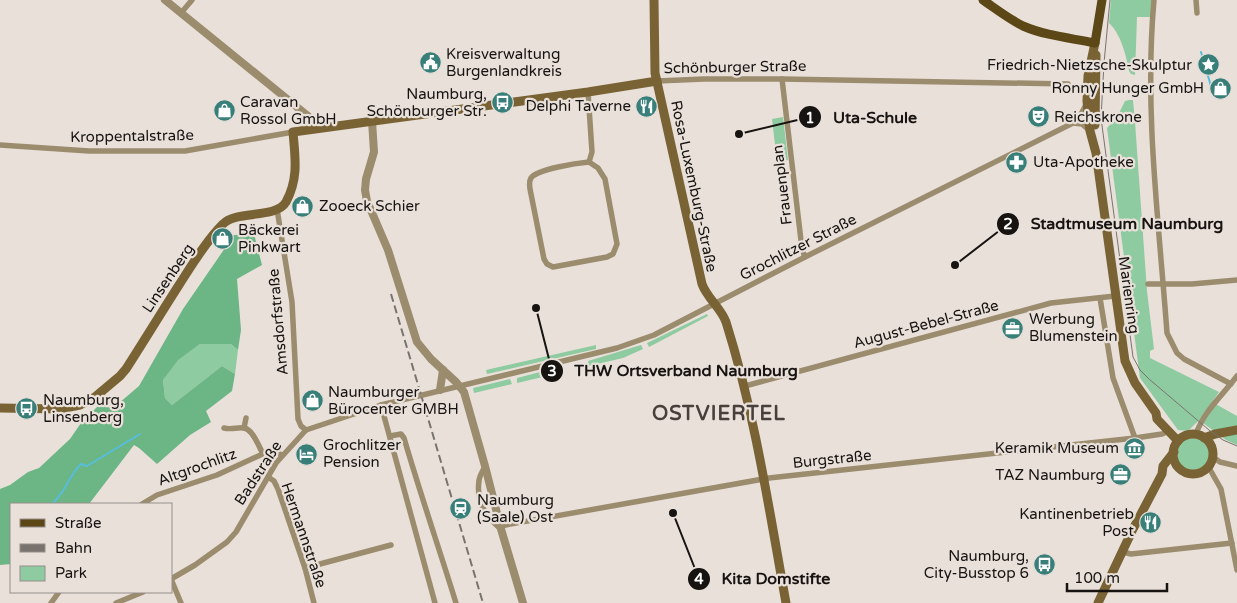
<svg xmlns="http://www.w3.org/2000/svg" width="1237" height="603" font-family="'Varela Round',sans-serif">
  <style>
    .green { fill: #8ecba0 }
    .forest { fill: #6cb584 }
    .lines { fill: none; stroke-linecap: round; stroke-linejoin: round }
    .stream { stroke: #57bddb; stroke-width: 2 }
    .minor { stroke: #9b8c6e; stroke-width: 5.5 }
    .tertiary { stroke: #9b8c6e; stroke-width: 8 }
    .secondary { stroke: #796334; stroke-width: 9 }
    .primary { stroke: #5c4717; stroke-width: 9 }
    .tram { stroke: #797370; stroke-width: 1 }
    .rail { stroke: #797370; stroke-width: 2; stroke-dasharray: 8 4; stroke-linecap: butt }
    .labels { text-anchor: middle; dominant-baseline: central; stroke-width: 4.5; stroke-linejoin: round; paint-order: stroke }
    .poi-label { font-size: 15px; fill: #161311; stroke: #e9e0da; text-anchor: start }
    .street-label { font-size: 15px; fill: #161311; stroke: #e9e0da }
    .district-label { font-size: 20px; font-weight: bold; letter-spacing: 1px; fill: #473f3a; stroke: #e9e0da }
    .leader { fill: none; stroke: #161311; stroke-width: 2 }
    .callout-dot { fill: #161311; stroke: #e9e0da; stroke-width: 2 }
    .mark-label { font-size: 15px; text-anchor: middle; font-weight: bold; fill: #fff }
    .callout-label { font-size: 16px; text-anchor: middle; font-weight: bold; fill: #161311; stroke: #e9e0da; stroke-width: 4.5; stroke-linejoin: round; paint-order: stroke }
  </style>
  <rect width="100%" height="100%" fill="#e9e0da"/>
  <!-- green -->
  <g class="green">
    <path d="M1111,0H1153L1152,17H1137L1135,75L1131,74L1129,71C1126,55 1121,34 1109,23Z"/>
    <path d="M1129,100H1133L1135,122L1147,291L1154,349L1150,351V358L1219,392L1212,402L1237,416V445L1226,440L1199,420L1188,431L1178,430L1140,378L1107,128L1117,117L1125,101Z"/>
    <path d="M783,117L788,160L777,162L772,119Z"/>
    <path d="M707,314L708,316L649,347L647,343Z"/>
    <path d="M200,344H231L238,350L235,374L222,366L172,405L165,398L163,380L177,360Z"/>
    <path d="M596,345V349L487,374L486,370Z"/>
    <path d="M641,345L643,349L623,358L589,366L588,361Z"/>
    <path d="M563,366L564,372L517,383V378Z"/>
    <path d="M510,379L512,384L474,393L473,388Z"/>
    <circle cx="1193" cy="454" r="16"/>
  </g>
  <!-- forest -->
  <path class="forest" d="M254,234L262,265L237,279L241,330L238,350L231,344H200L178,360L163,380L165,398L172,405L222,366L235,374L232,391L206,411L211,422L190,435L157,464L139,448L134,445L89,504H11V564L0,565V489L10,485L28,472L39,468L70,439L81,423L101,403L112,409L139,386L183,309L234,235Z"/>
  <g class="lines">
    <!-- stream -->
    <g class="stream">
      <path d="M1201,52L1213,93"/>
      <path d="M52,504C66,491 68,477 81,464L87,466L140,434"/>
    </g>
    <!-- minor -->
    <g class="minor">
      <path d="M1154,0C1144,111 1159,222 1167,333L1177,353L1184,359L1231,384"/>
      <path d="M1196,0L1197,13"/>
      <path d="M181,13L192,0"/>
      <path d="M782,79L802,249L805,257"/>
      <path d="M657,81L704,79H782L1068,84"/>
      <path d="M588,92L592,152L589,162"/>
      <path d="M1073,123L1082,124L1090,131"/>
      <path d="M0,145L89,151H185L293,132"/>
      <path d="M589,162L598,168L605,179L617,244L613,254L607,257L553,267L547,264L544,259L531,194C530,189 528,183 531,178C537,169 578,163 589,162Z"/>
      <path d="M277,209L292,302L298,419L301,426L306,430"/>
      <path d="M1148,284H1192L1237,280"/>
      <path d="M1100,298L1113,378L1135,438"/>
      <path d="M745,386L1051,303L1115,296"/>
      <path d="M381,405L435,603"/>
      <path d="M224,428C231,430 238,427 244,428C253,429 259,447 263,454"/>
      <path d="M244,428L246,418"/>
      <path d="M1196,434C1204,411 1222,396 1237,376"/>
      <path d="M390,436L401,434L404,438C420,493 439,548 456,603"/>
      <path d="M1213,457L1220,462L1237,466"/>
      <path d="M485,466C483,471 479,476 479,481C476,501 486,517 501,529"/>
      <path d="M1208,466L1221,489L1237,570"/>
      <path d="M268,477L274,481L278,489L305,568L314,603"/>
      <path d="M142,504L157,495L217,475L267,452L273,451L282,455"/>
      <path d="M500,526L769,478L1135,438L1162,434L1169,431"/>
      <path d="M1123,552L1131,554L1232,543"/>
      <path d="M305,568L391,545"/>
      <path d="M171,579L195,565L227,542L236,532L276,463L306,430L381,405L617,348L654,335L805,257L1073,123L1081,114L1087,103"/>
      <path d="M171,579L181,603"/>
      <path d="M51,603L59,592"/>
      <path d="M116,603L143,592"/>
    </g>
    <!-- tertiary -->
    <g class="tertiary">
      <path d="M165,0L308,116L315,129"/>
      <path d="M372,121L374,152L366,179L365,190L367,201L388,250L417,342L431,359L456,382L464,392L485,466L501,529L523,603"/>
      <path d="M440,390L443,370"/>
    </g>
    <!-- secondary -->
    <g class="secondary">
      <path d="M654,0L655,73L702,284C707,298 721,308 726,322C755,414 769,509 786,603"/>
      <path d="M1095,43L1088,76L1087,101L1090,131L1096,153L1125,361L1135,383L1156,413L1157,419L1178,441"/>
      <path d="M1095,125L1096,55"/>
      <path d="M0,408L59,409L80,405L95,397L120,376L126,369C144,341 161,313 179,285C192,265 206,241 223,224C236,210 276,219 286,202C299,178 295,157 293,132L588,92L657,81"/>
      <circle cx="1193" cy="454" r="20"/>
      <path d="M1204,438L1215,434L1237,430"/>
      <path d="M1098,603L1132,531L1162,474L1163,466L1174,452"/>
    </g>
    <!-- primary -->
    <path class="primary" d="M983,0C996,9 1009,19 1023,26C1046,36 1071,38 1095,43L1102,0"/>
    <!-- tram -->
    <path class="tram" d="M1110,0L1104,63L1101,118L1133,357L1140,370L1149,379L1209,430L1223,440L1237,446"/>
    <!-- rail -->
    <path class="rail" d="M391,294L483,603"/>
  </g>
  <!-- icons -->
  <defs>
    <symbol id="civic-disc" viewBox="-11 -11 22 22"><circle r="9.5" fill="#387f7a" stroke="#e9e0da"/><path d="M-.6-6.5H3V-4.5H.6V-3L4-1V1h2V6H-6V1h2V-1L-.6-3ZM-1.2 2.5V6h2.4V2.5Z" fill="#fff"/></symbol>
    <symbol id="sight-disc" viewBox="-11 -11 22 22"><circle r="9.5" fill="#387f7a" stroke="#e9e0da"/><path d="M0-6L1.8-2.2L6-1.7L2.9 1.2L3.7 5.4L0 3.3L-3.7 5.4L-2.9 1.2L-6-1.7L-1.8-2.2Z" fill="#fff"/></symbol>
    <symbol id="shop-disc" viewBox="-11 -11 22 22"><circle r="9.5" fill="#387f7a" stroke="#e9e0da"/><path d="M-5-2.5h2.3a2.7 3.5 0 0 1 5.4 0H5L5.5 6h-11ZM-1.5-2.5h3a1.5 2.3 0 0 0-3 0Z" fill="#fff"/></symbol>
    <symbol id="bus-disc" viewBox="-11 -11 22 22"><circle r="9.5" fill="#387f7a" stroke="#e9e0da"/><path d="M-5-6H5V4H4V6H2V4H-2V6H-4V4H-5ZM-3.5-4V0h7V-4ZM-3.5 1.2v1.5H-2V1.2ZM2 1.2v1.5H3.5V1.2Z" fill="#fff"/></symbol>
    <symbol id="restaurant-disc" viewBox="-11 -11 22 22"><circle r="9.5" fill="#387f7a" stroke="#e9e0da"/><path d="M-5-6h1v4h1v-4h1v4h1v-4h1v5L-1.5 .5V6h-2V.5L-5-1ZM5-6V6H3V1.5H1.5Q1.5-4 5-6Z" fill="#fff"/></symbol>
    <symbol id="theatre-disc" viewBox="-11 -11 22 22"><circle r="9.5" fill="#387f7a" stroke="#e9e0da"/><path d="M-5-5.5Q0-4 5-5.5V0Q5 5 0 6Q-5 5-5 0ZM-3.3-2.5H-1v1.5H-3.3ZM1-2.5H3.3v1.5H1ZM-2.8 1Q0 5.5 2.8 1Z" fill="#fff"/></symbol>
    <symbol id="pharmacy-disc" viewBox="-11 -11 22 22"><circle r="9.5" fill="#387f7a" stroke="#e9e0da"/><path d="M-2-6h4v4h4v4h-4v4h-4v-4h-4v-4h4Z" fill="#fff"/></symbol>
    <symbol id="office-disc" viewBox="-11 -11 22 22"><circle r="9.5" fill="#387f7a" stroke="#e9e0da"/><path d="M-6-3h4V-5.5h4V-3h4V5H-6ZM-1-4.5V-3h2v-1.5ZM-6 0V1H6V0Z" fill="#fff"/></symbol>
    <symbol id="museum-disc" viewBox="-11 -11 22 22"><circle r="9.5" fill="#387f7a" stroke="#e9e0da"/><path d="M0-6L6-3V-2H-6V-3ZM-5-1h2V3h-2ZM-1-1h2V3h-2ZM3-1h2V3H3ZM-6 4H6V6H-6Z" fill="#fff"/></symbol>
    <symbol id="hotel-disc" viewBox="-11 -11 22 22"><circle r="9.5" fill="#387f7a" stroke="#e9e0da"/><path d="M-6-4.5h1.5V1H6V5H4.5V3h-9V5H-6ZM-4 0a1.8 1.8 0 1 1 3.6 0ZM.5 0V-2.5h3Q6-2.5 6 0Z" fill="#fff"/></symbol>
    <symbol id="station-disc" viewBox="-11 -11 22 22"><circle r="9.5" fill="#387f7a" stroke="#e9e0da"/><path d="M-3-6H3Q5-6 5-4V2Q5 4 3 4L4.5 6H3L1.5 4h-3L-3 6H-4.5L-3 4Q-5 4-5 2V-4Q-5-6-3-6ZM-3.5-4v3h7v-3ZM-3.5 1v1.5H-2V1ZM2 1v1.5H3.5V1Z" fill="#fff"/></symbol>
  </defs>
  <g fill-rule="evenodd">
    <use href="#civic-disc" x="418" y="50" width="25" height="25"/>
    <use href="#sight-disc" x="1196" y="52" width="25" height="25"/>
    <use href="#shop-disc" x="1208" y="76" width="25" height="25"/>
    <use href="#bus-disc" x="490" y="90" width="25" height="25"/>
    <use href="#restaurant-disc" x="634" y="94" width="25" height="25"/>
    <use href="#shop-disc" x="212" y="98" width="25" height="25"/>
    <use href="#theatre-disc" x="1026" y="104" width="25" height="25"/>
    <use href="#pharmacy-disc" x="1004" y="150" width="25" height="25"/>
    <use href="#shop-disc" x="290" y="194" width="25" height="25"/>
    <use href="#shop-disc" x="210" y="226" width="25" height="25"/>
    <use href="#office-disc" x="1000" y="316" width="25" height="25"/>
    <use href="#shop-disc" x="300" y="388" width="25" height="25"/>
    <use href="#bus-disc" x="14" y="396" width="25" height="25"/>
    <use href="#museum-disc" x="1122" y="436" width="25" height="25"/>
    <use href="#hotel-disc" x="294" y="442" width="25" height="25"/>
    <use href="#office-disc" x="1108" y="462" width="25" height="25"/>
    <use href="#station-disc" x="448" y="496" width="25" height="25"/>
    <use href="#restaurant-disc" x="1138" y="510" width="25" height="25"/>
    <use href="#bus-disc" x="1032" y="552" width="25" height="25"/>
  </g>
  <g class="labels">
    <!-- poi labels -->
    <g class="poi-label">
      <text x="446" y="54">Kreisverwaltung<tspan x="446" dy="17">Burgenlandkreis</tspan></text>
      <text x="1192" y="65" text-anchor="end">Friedrich-Nietzsche-Skulptur</text>
      <text x="1204" y="88" text-anchor="end">Ronny Hunger GmbH</text>
      <text x="487" y="94" text-anchor="end">Naumburg,<tspan x="487" dy="17">Schönburger Str.</tspan></text>
      <text x="240" y="102">Caravan<tspan x="240" dy="17">Rossol GmbH</tspan></text>
      <text x="631" y="106" text-anchor="end">Delphi Taverne</text>
      <text x="1054" y="117">Reichskrone</text>
      <text x="1033" y="162">Uta-Apotheke</text>
      <text x="319" y="206">Zooeck Schier</text>
      <text x="238" y="230">Bäckerei<tspan x="238" dy="17">Pinkwart</tspan></text>
      <text x="1029" y="319">Werbung<tspan x="1029" dy="17">Blumenstein</tspan></text>
      <text x="328" y="392">Naumburger<tspan x="328" dy="17">Bürocenter GMBH</tspan></text>
      <text x="43" y="400">Naumburg,<tspan x="43" dy="17">Linsenberg</tspan></text>
      <text x="323" y="445">Grochlitzer<tspan x="323" dy="17">Pension</tspan></text>
      <text x="1119" y="448" text-anchor="end">Keramik Museum</text>
      <text x="1105" y="475" text-anchor="end">TAZ Naumburg</text>
      <text x="477" y="500">Naumburg<tspan x="477" dy="17">(Saale) Ost</tspan></text>
      <text x="1134" y="514" text-anchor="end">Kantinenbetrieb<tspan x="1134" dy="17">Post</tspan></text>
      <text x="1029" y="556" text-anchor="end">Naumburg,<tspan x="1029" dy="17">City-Busstop 6</tspan></text>
    </g>
    <!-- street labels -->
    <g class="street-label">
      <text transform="translate(735 67) rotate(-1)">Schönburger Straße</text>
      <text transform="translate(132 136) rotate(-1)">Kroppentalstraße</text>
      <text transform="translate(782 185) rotate(-97)">Frauenplan</text>
      <text transform="translate(694 186) rotate(78)">Rosa-Luxemburg-Straße</text>
      <text transform="translate(798 247) rotate(-27)">Grochlitzer Straße</text>
      <text transform="translate(168 278) rotate(-56)">Linsenberg</text>
      <text transform="translate(1129 295) rotate(82)">Marienring</text>
      <text transform="translate(278 322) rotate(-95)">Amsdorfstraße</text>
      <text transform="translate(926 324) rotate(-15)">August-Bebel-Straße</text>
      <text transform="translate(832 459) rotate(-6)">Burgstraße</text>
      <text transform="translate(197 467) rotate(-20)">Altgrochlitz</text>
      <text transform="translate(258 473) rotate(-57)">Badstraße</text>
      <text transform="translate(304 535) rotate(71)">Hermannstraße</text>
    </g>
    <!-- district labels -->
    <g class="district-label">
      <text x="719" y="414">OSTVIERTEL</text>
    </g>
  </g>
  <!-- callouts -->
  <path class="leader" d="M739 134L810 117M955 265L1008 224M536 308L552 371M673 513L699 579"/>
  <g class="callout-dot">
    <circle cx="739" cy="134" r="5"/>
    <circle cx="955" cy="265" r="5"/>
    <circle cx="536" cy="308" r="5"/>
    <circle cx="673" cy="513" r="5"/>
    <circle cx="810" cy="117" r="12"/>
    <circle cx="1008" cy="224" r="12"/>
    <circle cx="552" cy="371" r="12"/>
    <circle cx="699" cy="579" r="12"/>
  </g>
  <g class="mark-label">
    <text x="810" y="123">1</text>
    <text x="1008" y="229">2</text>
    <text x="552" y="376">3</text>
    <text x="699" y="584">4</text>
  </g>
  <g class="callout-label">
    <text x="875" y="123">Uta-Schule</text>
    <text x="1127" y="229">Stadtmuseum Naumburg</text>
    <text x="686" y="376">THW Ortsverband Naumburg</text>
    <text x="776" y="584">Kita Domstifte</text>
  </g>
  <!-- legend -->
  <rect x="10" y="503" width="162" height="90" fill="#e9e0da" stroke="#958e8a"/>
  <rect x="20" y="519" width="25" height="8" fill="#5c4717" stroke="#958e8a"/>
  <text x="55" y="528" font-size="15" fill="#161311">Straße</text>
  <rect x="20" y="544" width="25" height="8" fill="#797370" stroke="#958e8a"/>
  <text x="55" y="553" font-size="15" fill="#161311">Bahn</text>
  <rect x="20" y="566" width="25" height="15" fill="#8ecba0" stroke="#958e8a"/>
  <text x="55" y="578" font-size="15" fill="#161311">Park</text>
  <!-- scale -->
  <path d="M1067 583v8h100v-8" fill="none" stroke="#161311" stroke-width="2.5"/>
  <text x="1074" y="583" font-size="15" fill="#161311" stroke="#e9e0da" stroke-width="4" paint-order="stroke">100 m</text>
</svg>
